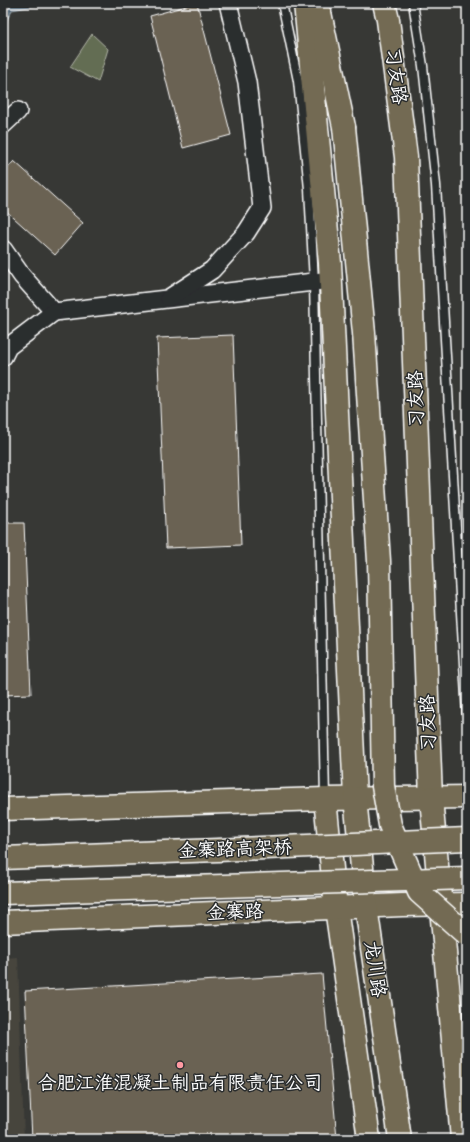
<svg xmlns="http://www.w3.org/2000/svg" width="470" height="1142" font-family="Caveat,'LXGW WenKai TC',sans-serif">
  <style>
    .built { fill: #47453e }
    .green { fill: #646d53; stroke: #b2b6a9 }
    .water { fill: #516574; stroke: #97a3ac }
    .building { fill: #6b6252; stroke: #fff }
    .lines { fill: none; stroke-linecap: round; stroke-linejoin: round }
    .lane-casing { stroke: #fff; stroke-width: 11 }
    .street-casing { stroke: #fff; stroke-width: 20 }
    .primary-casing { stroke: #fff; stroke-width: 25 }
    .highway-casing { stroke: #fff; stroke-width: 25 }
    .lane { stroke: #2a2d2e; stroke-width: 8 }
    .street { stroke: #2a2d2e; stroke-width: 17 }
    .primary { stroke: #736b52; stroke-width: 22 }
    .highway { stroke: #736b52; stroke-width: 22 }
    .highway-bridge-casing { stroke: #fff; stroke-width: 25; stroke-linecap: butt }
    .highway-bridge { stroke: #736b52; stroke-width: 22 }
    .poi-dot { fill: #ff9aa2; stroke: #2a2d2e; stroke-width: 1.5 }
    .labels { text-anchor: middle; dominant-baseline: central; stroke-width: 3; stroke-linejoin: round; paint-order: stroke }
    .street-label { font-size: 19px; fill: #fff; stroke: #2a2d2e }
    .poi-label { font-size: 19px; fill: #fff; stroke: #2a2d2e }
  </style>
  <rect width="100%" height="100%" fill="#373835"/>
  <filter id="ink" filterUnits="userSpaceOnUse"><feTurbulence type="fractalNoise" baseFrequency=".025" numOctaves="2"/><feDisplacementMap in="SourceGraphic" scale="8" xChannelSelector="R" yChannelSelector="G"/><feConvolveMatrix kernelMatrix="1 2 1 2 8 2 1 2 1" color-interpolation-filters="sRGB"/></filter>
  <g filter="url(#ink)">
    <!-- built -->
    <path class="built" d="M18,957L24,1139H3V958Z"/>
    <!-- green -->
    <path class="green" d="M92,34L108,49L98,82L70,67Z"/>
    <!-- water -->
    <path class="water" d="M3,3H36L34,6L12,10L8,18L4,32L3,33Z"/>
    <!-- building -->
    <g class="building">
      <path d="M197,3L231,135L183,148L150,16Z"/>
      <path d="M14,161L83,223L55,255L3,208V173Z"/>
      <path d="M233,335L241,545L166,548L157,338Z"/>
      <path d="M3,523H24L31,694L3,695Z"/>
      <path d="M322,974L337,1139H32L25,991Z"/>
    </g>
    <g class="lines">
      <defs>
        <g id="lane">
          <path d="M282,3L298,81L309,189L314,282L325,798"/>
          <path d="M413,3L423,66L436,185L467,715"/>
        </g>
        <g id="street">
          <path d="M3,125L18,111"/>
          <path d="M3,249L22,276L54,312L331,280"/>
          <path d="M169,298L212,270L246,233L262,208L247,82L228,3"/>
          <path d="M3,357L8,347L54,312"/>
        </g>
        <g id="primary">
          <path d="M305,3L330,263L355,798"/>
          <path d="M384,3L388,20L406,157L431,798"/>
          <path d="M325,799L336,908L369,1139"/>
          <path d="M3,809L325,799L467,797"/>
          <path d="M3,922L402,905L467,904"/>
        </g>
        <g id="highway">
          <path d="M318,3L344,127"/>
          <path d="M355,798L366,907L400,1139"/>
          <path d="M431,798L462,1139"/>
        </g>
      </defs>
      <!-- lane casing -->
      <use href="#lane" class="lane-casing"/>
      <!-- street casing -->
      <use href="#street" class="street-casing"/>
      <!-- primary casing -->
      <use href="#primary" class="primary-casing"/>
      <!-- highway casing -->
      <use href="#highway" class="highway-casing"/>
      <!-- lane -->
      <use href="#lane" class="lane"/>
      <!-- street -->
      <use href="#street" class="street"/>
      <!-- primary -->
      <use href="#primary" class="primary"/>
      <!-- highway -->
      <use href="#highway" class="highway"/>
      <defs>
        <g id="highway-bridge">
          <path d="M344,127L364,333L379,561L383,786L390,825L419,892L467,935"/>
          <path d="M3,858L218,850L467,839"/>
          <path d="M3,893L467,878"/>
        </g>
      </defs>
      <!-- highway-bridge casing -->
      <use href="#highway-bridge" class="highway-bridge-casing"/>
      <!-- highway-bridge -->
      <use href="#highway-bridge" class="highway-bridge"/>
    </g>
  </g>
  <!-- markers -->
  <circle class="poi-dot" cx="180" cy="1065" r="4"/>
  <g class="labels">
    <!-- street labels -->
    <g class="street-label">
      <text transform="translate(396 76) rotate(82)">习友路</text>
      <text transform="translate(416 399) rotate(-92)">习友路</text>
      <text transform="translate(428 723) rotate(-92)">习友路</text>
      <text transform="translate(235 849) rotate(-2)">金寨路高架桥</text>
      <text transform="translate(235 912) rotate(-2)">金寨路</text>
      <text transform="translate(375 969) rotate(82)">龙川路</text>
    </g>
    <!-- poi labels -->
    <g class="poi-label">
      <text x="180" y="1083">合肥江淮混凝土制品有限责任公司</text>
    </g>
  </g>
  <!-- margin -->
  <rect width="470" height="1142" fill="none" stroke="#2a2d2e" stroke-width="16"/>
  <rect x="8" y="8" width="454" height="1126" fill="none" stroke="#fff" stroke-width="1.5" filter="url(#ink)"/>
</svg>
